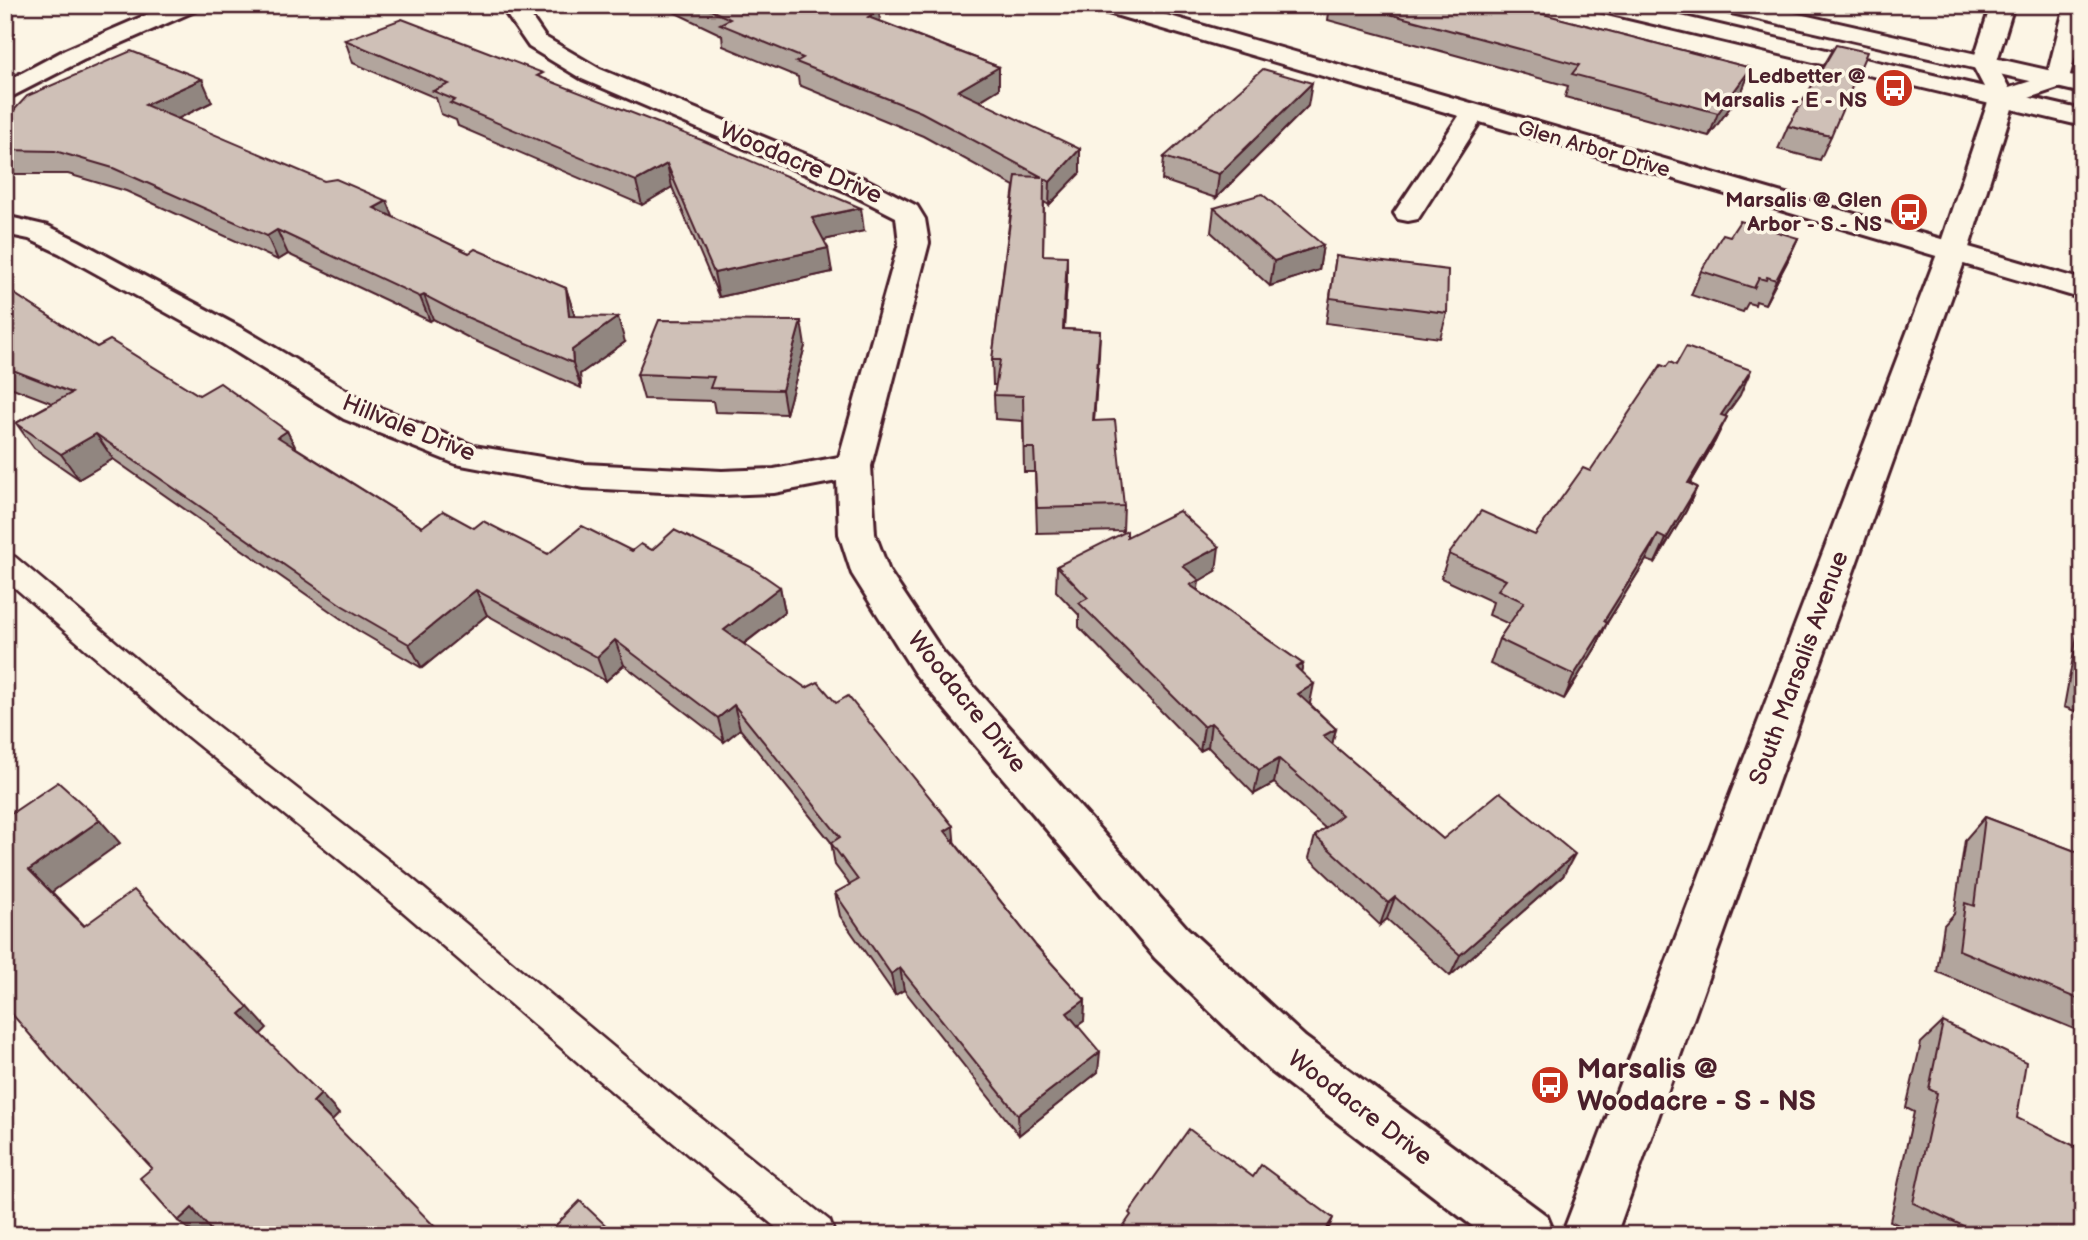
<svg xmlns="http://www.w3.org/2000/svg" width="2088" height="1240" font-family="'Balsamiq Sans',sans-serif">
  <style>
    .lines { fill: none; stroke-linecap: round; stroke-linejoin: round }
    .service-casing { stroke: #4a1f2b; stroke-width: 5 }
    .minor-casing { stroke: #4a1f2b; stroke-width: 6 }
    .tertiary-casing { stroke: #4a1f2b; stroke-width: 6 }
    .secondary-casing { stroke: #4a1f2b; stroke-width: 6 }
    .primary-casing { stroke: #4a1f2b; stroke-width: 6 }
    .service { fill: #fcf5e5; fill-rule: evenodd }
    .minor { fill: #fcf5e5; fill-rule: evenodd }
    .tertiary { fill: #fcf5e5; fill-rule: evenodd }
    .secondary { fill: #fcf5e5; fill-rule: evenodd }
    .primary { fill: #fcf5e5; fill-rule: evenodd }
    .wall { fill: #b2a59d; stroke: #4a1f2b; stroke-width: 2 }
    .shaded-wall { fill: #918680; stroke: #4a1f2b; stroke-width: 2 }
    .building { fill: #cfc0b7; stroke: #4a1f2b; stroke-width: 2 }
    .labels { text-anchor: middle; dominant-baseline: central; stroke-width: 7; stroke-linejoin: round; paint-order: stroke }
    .far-poi-label { font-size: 21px; font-weight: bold; fill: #4a1f2b; stroke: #fcf5e5; text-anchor: end }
    .far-street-label { font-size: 21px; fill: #4a1f2b; stroke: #fcf5e5 }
    .street-label { font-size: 24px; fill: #4a1f2b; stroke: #fcf5e5 }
    .near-poi-label { font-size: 28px; font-weight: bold; fill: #4a1f2b; stroke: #fcf5e5; text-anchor: start }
  </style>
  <rect width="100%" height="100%" fill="#fcf5e5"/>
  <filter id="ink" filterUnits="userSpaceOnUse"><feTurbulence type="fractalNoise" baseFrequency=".0143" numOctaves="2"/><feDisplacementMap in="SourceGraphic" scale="14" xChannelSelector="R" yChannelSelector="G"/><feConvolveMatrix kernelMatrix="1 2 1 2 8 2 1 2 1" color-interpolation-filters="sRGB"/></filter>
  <g filter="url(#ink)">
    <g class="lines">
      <defs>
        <path id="service" d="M5,554L15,557L199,712L410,877L642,1071L830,1221L835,1235H785L616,1095L386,897L177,728L5,579Z"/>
        <g id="minor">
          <path d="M169,5H200L197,10L83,60L5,100V82L65,50Z"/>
          <path d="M500,5H523L545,37L600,69L865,179L917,206L925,219L929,243L871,466L875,534L889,571L943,652L1187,928L1305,1037L1547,1216L1555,1235H1484L1271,1071L1155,958L915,674L852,574L839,534L837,481L774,493L722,495L584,488L456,464L344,419L223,344L59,253L29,239L5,234V216L48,226L79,241L245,330L368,403L474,446L584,464L722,471L774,469L839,457L899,243L896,217L845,191L582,79L529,47Z"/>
          <path d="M1095,5H1132L2083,280V299L1480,122L1418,219L1408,221L1398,219L1394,213L1459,116L1098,10Z"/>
        </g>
        <path id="tertiary" d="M2002,91L2011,94L2015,99L1967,254L1616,1235H1562L1937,254L1989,99L1993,94Z"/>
        <path id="secondary" d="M1991,5H2014L1996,64L2009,88L2047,76L2065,5H2083V29L2067,85L2011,104L2002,107L1993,104L1972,64Z"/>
        <g id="primary">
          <path d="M1592,5H1634L2083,110V126L1603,12L1595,10Z"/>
          <path d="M1716,5H1759L2083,78V93L1727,12L1719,10Z"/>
        </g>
      </defs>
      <!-- service casing -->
      <use href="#service" class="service-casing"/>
      <!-- minor casing -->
      <use href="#minor" class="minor-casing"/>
      <!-- tertiary casing -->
      <use href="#tertiary" class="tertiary-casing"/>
      <!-- secondary casing -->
      <use href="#secondary" class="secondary-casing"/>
      <!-- primary casing -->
      <use href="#primary" class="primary-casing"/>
      <!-- service -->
      <use href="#service" class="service"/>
      <!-- minor -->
      <use href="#minor" class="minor"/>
      <!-- tertiary -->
      <use href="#tertiary" class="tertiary"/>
      <!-- secondary -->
      <use href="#secondary" class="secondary"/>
      <!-- primary -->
      <use href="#primary" class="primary"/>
    </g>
    <!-- wall -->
    <g class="wall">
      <path d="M659,5H865L880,21L999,67V89L980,101L1080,173L1049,205L1044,202L1043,255L1067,280L1064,329L1100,331L1094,421L1124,506L1123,531L1037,533L1035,472H1024L1023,421L995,419L994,395L996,385H993L992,360L1014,186L923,136L799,85L798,77L723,46L722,35Z"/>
      <path d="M1330,5H1508L1751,68L1742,91L1709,136L1565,97L1568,86L1328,20Z"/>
      <path d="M345,40L545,79L864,231L824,240L832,272L719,297L672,187L642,205L458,126L456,120L441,114L436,98L353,63Z"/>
      <path d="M212,102L177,119L469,253L566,288L574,316L625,342L580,374L581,388L471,339L433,319L430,321L288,254L278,260L126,191L68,174H5V120Z"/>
      <path d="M1308,106L1216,198L1162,180L1164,157Z"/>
      <path d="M1788,126L1831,136L1820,160L1778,149Z"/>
      <path d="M1214,208L1323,245L1319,270L1270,286L1211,232Z"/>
      <path d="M1730,236L1798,238L1787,262L1765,304L1756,301L1755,305L1748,303L1743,312L1691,295L1701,271Z"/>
      <path d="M1336,256L1447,313L1440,338L1326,323Z"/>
      <path d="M5,288L97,347L199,395L287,431L295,447L422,527L474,528L548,554L632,551L652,550L780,587L785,612L744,644L955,843L1036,946L1085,1000L1084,1021L1077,1026L1098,1072L1019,1135L904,990L895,995L840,916L835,893L850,885L835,865L831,842L740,729L724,742L624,665L606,681L487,615L422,668L357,630L113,459L79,479L34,448L16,423L52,403L5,385Z"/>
      <path d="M805,346L786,414L715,412L713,401L644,399L637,374Z"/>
      <path d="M1740,395L1725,416L1715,441L1690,484L1697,487L1686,511L1655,563L1646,560L1607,623L1596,647L1564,699L1490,664L1499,639L1509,624L1489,615L1493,602L1441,578L1449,554L1535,535L1590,471Z"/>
      <path d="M1127,537L1216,571L1199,581L1197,590L1303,664L1301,672L1310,704L1336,729L1332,744L1443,839L1563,876L1450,976L1387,919L1380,925L1309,858L1315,836L1325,828L1274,783L1254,794L1208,747L1200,751L1079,627V615L1056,591L1057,566Z"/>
      <path d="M2083,611V714L2064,707L2081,613Z"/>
      <path d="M1985,817L2083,854V1027L2079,1031L1937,972L1944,925L1954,914L1965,840Z"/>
      <path d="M1943,1022L2017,1118L2083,1235H1920L1890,1221L1914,1112L1906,1108L1921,1043Z"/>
    </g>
    <!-- shaded-wall -->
    <g class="shaded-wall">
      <path d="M879,10L881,33L868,17Z"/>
      <path d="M999,67V89L959,113L958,91Z"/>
      <path d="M1751,68L1742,91L1709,136L1718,113Z"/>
      <path d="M202,79L212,102L157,129L145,105Z"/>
      <path d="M1312,83L1308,106L1216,198L1219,174Z"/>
      <path d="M1080,149V173L1049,205L1050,182Z"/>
      <path d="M667,164L672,187L642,205L636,181Z"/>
      <path d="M387,201L396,224L374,208Z"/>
      <path d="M861,208L864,231L815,242L812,218Z"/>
      <path d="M277,230L288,254L278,260L267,236Z"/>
      <path d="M1798,238L1787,262L1765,304L1776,280Z"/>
      <path d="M1323,245L1319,270L1270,286L1274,261Z"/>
      <path d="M828,248L832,272L719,297L714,273Z"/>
      <path d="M1067,256V280L1062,354L1063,329Z"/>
      <path d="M566,288L574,313L576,341L569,316Z"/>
      <path d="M424,295L433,319L430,321L420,297Z"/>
      <path d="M618,317L625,342L580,374L581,388L573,363L572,350Z"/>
      <path d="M801,321L805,346L786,414L782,390Z"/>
      <path d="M1100,331L1099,355L1092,445L1093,421Z"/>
      <path d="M1751,370L1740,395L1709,439L1721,415Z"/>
      <path d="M1727,417L1715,441L1676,508L1688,483Z"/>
      <path d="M287,431L300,456L278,437Z"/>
      <path d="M96,434L113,459L79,479L61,454Z"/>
      <path d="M1697,487L1686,511L1655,563L1666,539Z"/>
      <path d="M1658,535L1646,560L1593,645L1604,621Z"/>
      <path d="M1219,547L1216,571L1199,581L1196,605L1183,566Z"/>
      <path d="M780,587L785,612L730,654L724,630Z"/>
      <path d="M476,590L487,615L422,668L409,644Z"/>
      <path d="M1607,623L1596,647L1564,699L1574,675Z"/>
      <path d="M615,640L624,665L606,681L597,657Z"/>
      <path d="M1303,664L1297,688L1296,667Z"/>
      <path d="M1314,684L1309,708L1298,694Z"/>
      <path d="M734,705L740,729L724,742L718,718Z"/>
      <path d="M1211,723L1208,747L1200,751L1204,727Z"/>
      <path d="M1336,729L1330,752L1323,736Z"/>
      <path d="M1279,759L1274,783L1254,794L1259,770Z"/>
      <path d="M100,820L120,843L52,892L106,948L29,870Z"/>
      <path d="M953,826L955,849L945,831Z"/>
      <path d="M1575,854L1563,876L1450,976L1460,955Z"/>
      <path d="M1395,897L1387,919L1380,925L1388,903Z"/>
      <path d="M900,968L904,990L895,995L891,974Z"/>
      <path d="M1085,1000L1084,1021L1066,1034L1067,1013Z"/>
      <path d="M248,1007L267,1028L260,1035L240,1014Z"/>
      <path d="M1100,1052L1098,1072L1019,1135L1018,1115Z"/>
      <path d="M321,1094L339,1114L332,1121L313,1102Z"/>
      <path d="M192,1208L215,1226L205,1235H196L178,1221Z"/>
      <path d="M1333,1218L1326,1235H1323Z"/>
    </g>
    <!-- building -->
    <g class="building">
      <path d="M700,5H865L879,10L868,17L999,67L958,91L1080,149L1050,182L1044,178L1043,255L1067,256L1063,329L1100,331L1093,421L1115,420L1124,506L1037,508L1034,448H1024L1023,396L994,395L1000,360H992L1016,176L1042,177L921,112L796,62L803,58L720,24L730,19Z"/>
      <path d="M1356,5H1508L1751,68L1718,113L1572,74L1579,65Z"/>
      <path d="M402,19L543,73L537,76L704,141L861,208L812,218L828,248L714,273L667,164L636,181L450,103L455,100L433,91L449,84L345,40Z"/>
      <path d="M1836,45L1867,52L1831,136L1788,126Z"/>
      <path d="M131,51L202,79L145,105L324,181L336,179L387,201L374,208L469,253L475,249L566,288L569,316L618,317L572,350L573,363L462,315L424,295L420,297L277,230L267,236L113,168L55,151L5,150V120L27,96Z"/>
      <path d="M1263,69L1312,83L1219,174L1164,157Z"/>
      <path d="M1262,194L1323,245L1274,261L1214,208Z"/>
      <path d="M1740,221L1798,238L1776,280L1767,277L1766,280L1759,278L1754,288L1701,271L1723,234L1730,236Z"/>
      <path d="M1336,256L1448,270L1447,313L1330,298Z"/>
      <path d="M5,288L97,347L110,340L199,395L220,383L287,431L278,437L422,527L443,511L474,528L483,521L548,554L582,526L632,551L641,544L652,550L674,530L751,567L780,587L724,630L806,688L818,682L836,703L848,696L953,826L945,831L1036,946L1085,1000L1067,1013L1100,1052L1018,1115L900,968L891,974L835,893L858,880L831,843L840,837L734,705L718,718L615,640L597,657L476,590L409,644L343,606L96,434L61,454L16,423L72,393L5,367Z"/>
      <path d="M659,320L801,321L782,390L710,388L714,377L637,374Z"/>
      <path d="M1686,347L1751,370L1721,415L1727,417L1688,483L1697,487L1666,539L1658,535L1604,621L1607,623L1574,675L1499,639L1524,602L1498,590L1506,580L1449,554L1481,511L1535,535L1583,468L1590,471L1661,365L1666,367L1670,362L1676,365Z"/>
      <path d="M1179,511L1219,547L1183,566L1199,580L1190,585L1303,664L1296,667L1314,684L1298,694L1336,729L1323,736L1443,839L1500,792L1575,854L1460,955L1395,897L1388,903L1315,836L1342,815L1279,759L1259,770L1211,723L1204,727L1079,603L1088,598L1057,566L1127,531V537Z"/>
      <path d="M58,782L100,820L29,870L84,926L134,890L248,1007L240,1014L321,1094L313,1102L443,1235H215L192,1208L178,1221L140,1178L152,1168L57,1066L5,1006V807L12,813Z"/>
      <path d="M1985,817L2083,854V1001L1959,950L1965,903L1974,906Z"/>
      <path d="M1943,1022L2026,1062L2017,1118L2083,1150V1235H1983L1913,1203L1937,1093L1929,1089Z"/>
      <path d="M1189,1129L1253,1177L1261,1165L1333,1218L1323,1234L1324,1235H1125L1120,1231L1131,1215L1129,1213Z"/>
      <path d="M580,1201L616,1235H546Z"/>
    </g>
  </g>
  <!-- icons -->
  <defs>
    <symbol id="bus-disc" viewBox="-11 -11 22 22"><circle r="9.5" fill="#c8321e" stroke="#fcf5e5"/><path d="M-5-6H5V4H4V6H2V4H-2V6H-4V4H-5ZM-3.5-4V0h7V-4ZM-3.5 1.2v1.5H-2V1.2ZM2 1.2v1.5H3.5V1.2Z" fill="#fff"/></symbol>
  </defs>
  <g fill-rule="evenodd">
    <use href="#bus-disc" x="1872" y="66" width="44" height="44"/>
    <use href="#bus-disc" x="1887" y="190" width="44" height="44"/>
    <use href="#bus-disc" x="1528" y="1063" width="44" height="44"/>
  </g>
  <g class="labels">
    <!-- far-poi labels -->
    <g class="far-poi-label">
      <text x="1867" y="76">Ledbetter @<tspan x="1867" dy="24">Marsalis - E - NS</tspan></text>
      <text x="1882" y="200">Marsalis @ Glen<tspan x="1882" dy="24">Arbor - S - NS</tspan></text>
    </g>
    <!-- far-street labels -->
    <g class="far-street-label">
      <text transform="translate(1594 149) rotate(16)">Glen Arbor Drive</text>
    </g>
    <!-- street labels -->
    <g class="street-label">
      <text transform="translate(801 163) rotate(23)">Woodacre Drive</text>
      <text transform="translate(409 428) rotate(22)">Hillvale Drive</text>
      <text transform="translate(1799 668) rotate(-70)">South Marsalis Avenue</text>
      <text transform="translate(967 702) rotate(51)">Woodacre Drive</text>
      <text transform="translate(1360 1108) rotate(37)">Woodacre Drive</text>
    </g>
    <!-- near-poi labels -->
    <g class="near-poi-label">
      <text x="1577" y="1069">Marsalis @<tspan x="1577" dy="32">Woodacre - S - NS</tspan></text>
    </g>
  </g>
  <!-- margin -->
  <rect width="2088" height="1240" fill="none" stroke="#fcf5e5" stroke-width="28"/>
  <rect x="14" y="14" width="2060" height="1212" fill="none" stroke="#4a1f2b" stroke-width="2.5" filter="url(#ink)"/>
</svg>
